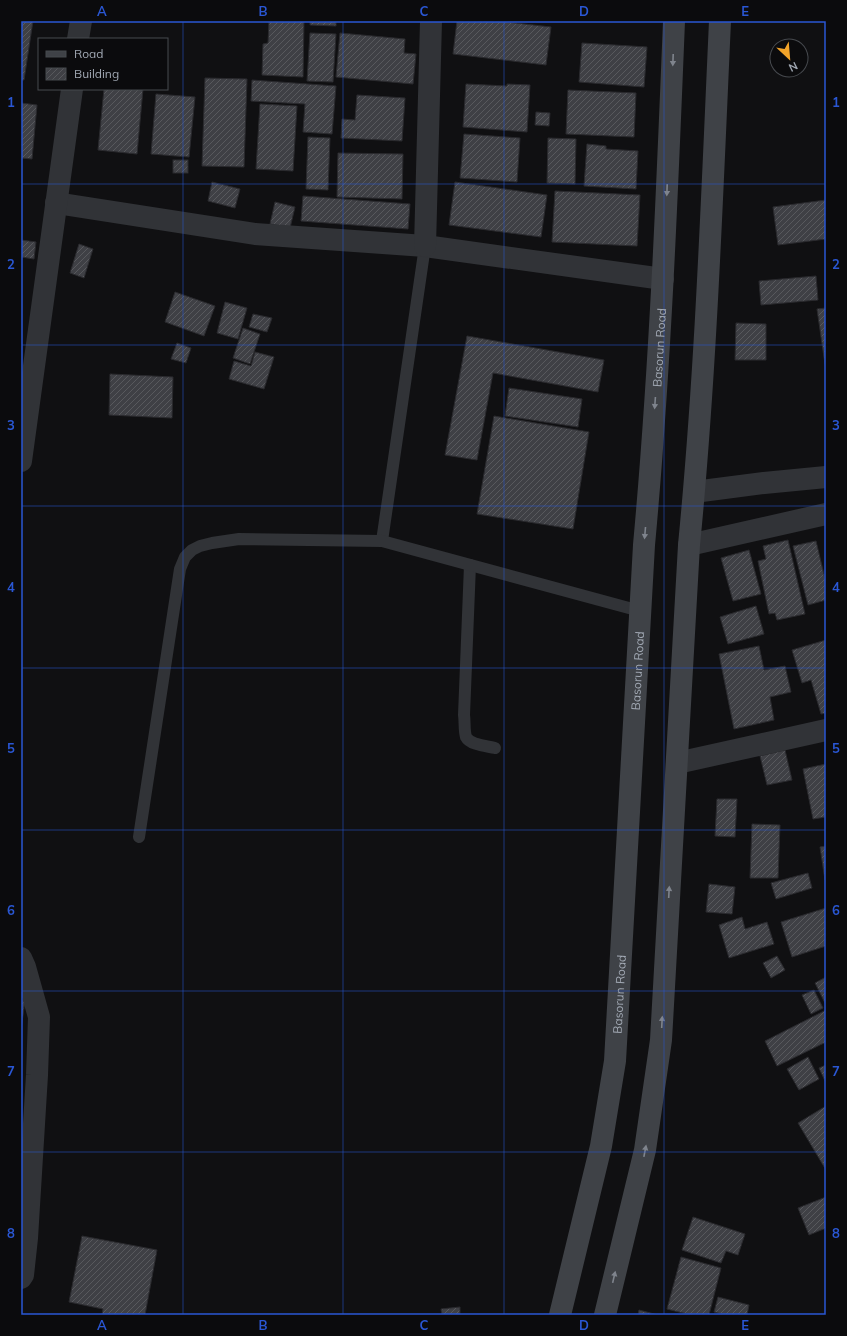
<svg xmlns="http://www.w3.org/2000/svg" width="847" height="1336" font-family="Mulish,sans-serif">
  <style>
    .building { fill: url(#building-hatch); stroke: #2a2a2e }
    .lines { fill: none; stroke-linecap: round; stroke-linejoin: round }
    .service { stroke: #313337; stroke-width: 12 }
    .minor { stroke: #313337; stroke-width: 22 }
    .secondary { stroke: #3f4247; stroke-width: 22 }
    .oneway { fill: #7f848d }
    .grid { fill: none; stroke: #2a57d4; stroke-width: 1; stroke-opacity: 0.55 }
    .labels { text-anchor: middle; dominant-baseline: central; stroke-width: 4; stroke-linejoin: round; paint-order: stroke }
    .street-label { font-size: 12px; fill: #a1a8b3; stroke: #0b0b0d }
    .neatline { fill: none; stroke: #2a57d4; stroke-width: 1.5 }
    .grid-label { font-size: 13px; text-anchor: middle; font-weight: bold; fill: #2a57d4 }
  </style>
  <defs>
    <pattern id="building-hatch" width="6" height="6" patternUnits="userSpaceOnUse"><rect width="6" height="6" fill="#3f4045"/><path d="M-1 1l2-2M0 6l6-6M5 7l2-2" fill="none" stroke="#58595d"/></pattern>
  </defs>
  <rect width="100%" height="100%" fill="#101012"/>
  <!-- building -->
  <g class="building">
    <path d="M21,21H33L24,80H21Z"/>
    <path d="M269,21H304L303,77L262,75L263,44L268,43Z"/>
    <path d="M310,21H336V26L310,25Z"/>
    <path d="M457,21H498L551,27L546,65L453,54Z"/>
    <path d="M310,33L336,34L333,82L307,81Z"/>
    <path d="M340,33L405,39L404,53L416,54L413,84L336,77Z"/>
    <path d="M582,43L647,47L644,87L579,82Z"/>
    <path d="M205,78L247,79L244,167L202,166Z"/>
    <path d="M252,80L336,86L332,134L303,132L305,104L251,101Z"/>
    <path d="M466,84L507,86V84L530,85L527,132L463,127Z"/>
    <path d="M104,89H143L137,154L98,150Z"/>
    <path d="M568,90L636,93L634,137L566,134Z"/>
    <path d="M156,94L195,97L189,157L151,154Z"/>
    <path d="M357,95L405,98L402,141L341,138L342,119L355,120Z"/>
    <path d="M21,103L37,105L32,159L21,158Z"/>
    <path d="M260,104L297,106L293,171L256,169Z"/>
    <path d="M536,112L550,113L549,126L535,125Z"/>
    <path d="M464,134L520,138L517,182L460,178Z"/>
    <path d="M308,137L330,138L328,190L306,189Z"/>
    <path d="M548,138L576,139L575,184L547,183Z"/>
    <path d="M587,144L606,146V149L638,151L636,189L584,186Z"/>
    <path d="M338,153L403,154L402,199L337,197Z"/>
    <rect x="173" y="160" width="15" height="13"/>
    <path d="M212,182L240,189L235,208L208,201Z"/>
    <path d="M455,182L547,195L541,237L449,225Z"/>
    <path d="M555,191L640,195L637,246L552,242Z"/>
    <path d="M303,196L410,204L408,229L301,221Z"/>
    <path d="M826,200V239L778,245L773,207Z"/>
    <path d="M275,202L295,207L290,228L270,224Z"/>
    <path d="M21,240L36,242L34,259L21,257Z"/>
    <path d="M79,244L93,249L84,278L70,273Z"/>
    <path d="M816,276L818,300L761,305L759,281Z"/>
    <path d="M175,292L215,306L204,336L165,322Z"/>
    <path d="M225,302L247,308L238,339L217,333Z"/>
    <path d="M826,308V371L817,309Z"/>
    <path d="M253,314L272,318L267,332L249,327Z"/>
    <path d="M736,323L766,324V360H735Z"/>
    <path d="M243,328L260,334L250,364L233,358Z"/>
    <path d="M467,336L604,360L598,392L493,373L477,460L445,455Z"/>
    <path d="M177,343L191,348L186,363L171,359Z"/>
    <path d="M255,352L274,357L264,389L229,379L234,361L251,366Z"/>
    <path d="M110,374L173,377L172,418L109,415Z"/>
    <path d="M509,388L582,399L578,427L505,416Z"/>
    <path d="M494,416L589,432L573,529L477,514Z"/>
    <path d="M788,540L805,614L777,620L775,613L769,614L758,561L766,559L763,546Z"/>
    <path d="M816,541L826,583V600L808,605L793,546Z"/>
    <path d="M749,550L761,594L733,601L721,558Z"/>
    <path d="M756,606L764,634L728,644L720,617Z"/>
    <path d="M826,640V713L821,714L811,680L802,683L792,650Z"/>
    <path d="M759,646L764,670L785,666L791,692L770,697L774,720L734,729L719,654Z"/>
    <path d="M785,750L792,780L767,785L760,756Z"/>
    <path d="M826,764V817L813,819L803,769Z"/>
    <path d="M717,799H737L735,837L715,836Z"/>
    <path d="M752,824L780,825L778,878H750Z"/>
    <path d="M826,846V880H825L820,847Z"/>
    <path d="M808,873L812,888L776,899L771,883Z"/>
    <path d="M709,884L735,887L732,914L706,912Z"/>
    <path d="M826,908V946L792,957L781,922Z"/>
    <path d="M742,917L745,929L767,922L774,944L729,958L719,925Z"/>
    <path d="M777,956L785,970L771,978L763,963Z"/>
    <path d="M826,977V1005L815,983Z"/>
    <path d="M814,990L823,1008L811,1014L802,995Z"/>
    <path d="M21,1000H25L21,1030Z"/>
    <path d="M826,1010V1042L777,1066L765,1041Z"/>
    <path d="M808,1057L819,1079L799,1090L787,1069Z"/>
    <path d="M826,1065V1083L819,1068Z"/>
    <path d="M826,1106V1170L798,1123Z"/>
    <path d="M826,1197V1228L809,1235L798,1208Z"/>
    <path d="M693,1217L745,1234L738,1255L726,1251L721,1263L682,1250Z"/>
    <path d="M82,1236L157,1250L145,1315H102L103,1309L69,1302Z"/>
    <path d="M681,1257L721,1268L709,1315H691L667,1309Z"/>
    <path d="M718,1297L749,1305L747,1315H725L714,1312Z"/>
    <path d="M460,1307V1315H442L441,1309Z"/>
    <path d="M639,1310L658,1315H638Z"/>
  </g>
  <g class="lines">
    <!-- service -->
    <g class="service">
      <path d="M382,541L425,246"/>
      <path d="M470,565L464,715C465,721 464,731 466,737C470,745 487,746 495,748"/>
      <path d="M139,837L180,569L185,557L192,550L200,546L212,543L239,539L382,541L640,611"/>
    </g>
    <!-- minor -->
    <g class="minor">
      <path d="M78,39L81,21"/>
      <path d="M56,203L255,234L425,246L663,279"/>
      <path d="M425,246L431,21"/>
      <path d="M21,461L72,89"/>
      <path d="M694,492L764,483L826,477"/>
      <path d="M689,545L826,514"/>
      <path d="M677,763L826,730"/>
      <path d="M21,958L25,967L39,1017L37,1075L27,1238L23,1275L21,1278"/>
    </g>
    <!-- secondary -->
    <g class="secondary">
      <path id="s1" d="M560,1315L601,1146L615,1061L644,545C660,371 667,196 674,21"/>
      <path d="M605,1315L645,1150L661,1040L689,545C706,371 712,196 720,21"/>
    </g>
  </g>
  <!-- one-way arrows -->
  <defs><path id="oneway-solid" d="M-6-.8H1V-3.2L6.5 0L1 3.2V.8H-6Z"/></defs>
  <g class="oneway">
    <use href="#oneway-solid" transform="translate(673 60) rotate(92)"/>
    <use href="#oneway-solid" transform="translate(667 190) rotate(92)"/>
    <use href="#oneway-solid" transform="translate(655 403) rotate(94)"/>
    <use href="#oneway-solid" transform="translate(645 533) rotate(95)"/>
    <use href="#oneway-solid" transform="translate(669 892) rotate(-87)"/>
    <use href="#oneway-solid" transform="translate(662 1022) rotate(-87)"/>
    <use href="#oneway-solid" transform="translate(645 1151) rotate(-79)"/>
    <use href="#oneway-solid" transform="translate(614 1277) rotate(-77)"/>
  </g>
  <!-- grid -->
  <path class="grid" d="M183,21V1315M343,21V1315M504,21V1315M664,21V1315M21,184H826M21,345H826M21,506H826M21,668H826M21,830H826M21,991H826M21,1152H826"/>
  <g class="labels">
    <!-- street labels -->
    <g class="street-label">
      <text stroke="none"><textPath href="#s1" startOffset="975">Basorun Road</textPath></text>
      <text stroke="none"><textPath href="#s1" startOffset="651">Basorun Road</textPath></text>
      <text stroke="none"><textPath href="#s1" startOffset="327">Basorun Road</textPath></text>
    </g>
  </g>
  <!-- border -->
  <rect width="847" height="1336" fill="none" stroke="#0b0b0d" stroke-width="44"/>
  <!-- legend -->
  <rect x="38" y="38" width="130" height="52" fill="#0b0b0d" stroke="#474a4f"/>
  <rect x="46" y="51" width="20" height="6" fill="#3f4247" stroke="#474a4f"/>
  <text x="74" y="58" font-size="12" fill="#a1a8b3">Road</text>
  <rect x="46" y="68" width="20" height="12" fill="url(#building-hatch)" stroke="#474a4f"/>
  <text x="74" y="78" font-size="12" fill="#a1a8b3">Building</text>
  <!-- north arrow -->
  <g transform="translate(789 58) rotate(154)"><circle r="19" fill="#0b0b0d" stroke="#474a4f"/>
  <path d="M0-3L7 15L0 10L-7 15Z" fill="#f1a329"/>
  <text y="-6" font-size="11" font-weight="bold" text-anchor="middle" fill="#a1a8b3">N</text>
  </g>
  <rect x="22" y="22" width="803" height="1292" class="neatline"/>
  <g class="grid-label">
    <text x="102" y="16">A</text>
    <text x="263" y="16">B</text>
    <text x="424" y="16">C</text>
    <text x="584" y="16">D</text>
    <text x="745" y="16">E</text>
    <text x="11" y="107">1</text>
    <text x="836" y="107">1</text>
    <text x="11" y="269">2</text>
    <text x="836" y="269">2</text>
    <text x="11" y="430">3</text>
    <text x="836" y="430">3</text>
    <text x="11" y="592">4</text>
    <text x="836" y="592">4</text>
    <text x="11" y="753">5</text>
    <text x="836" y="753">5</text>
    <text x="11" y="915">6</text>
    <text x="836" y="915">6</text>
    <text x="11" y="1076">7</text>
    <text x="836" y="1076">7</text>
    <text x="11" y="1238">8</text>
    <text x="836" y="1238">8</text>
    <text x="102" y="1330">A</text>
    <text x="263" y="1330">B</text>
    <text x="424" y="1330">C</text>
    <text x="584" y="1330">D</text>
    <text x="745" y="1330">E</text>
  </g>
</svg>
